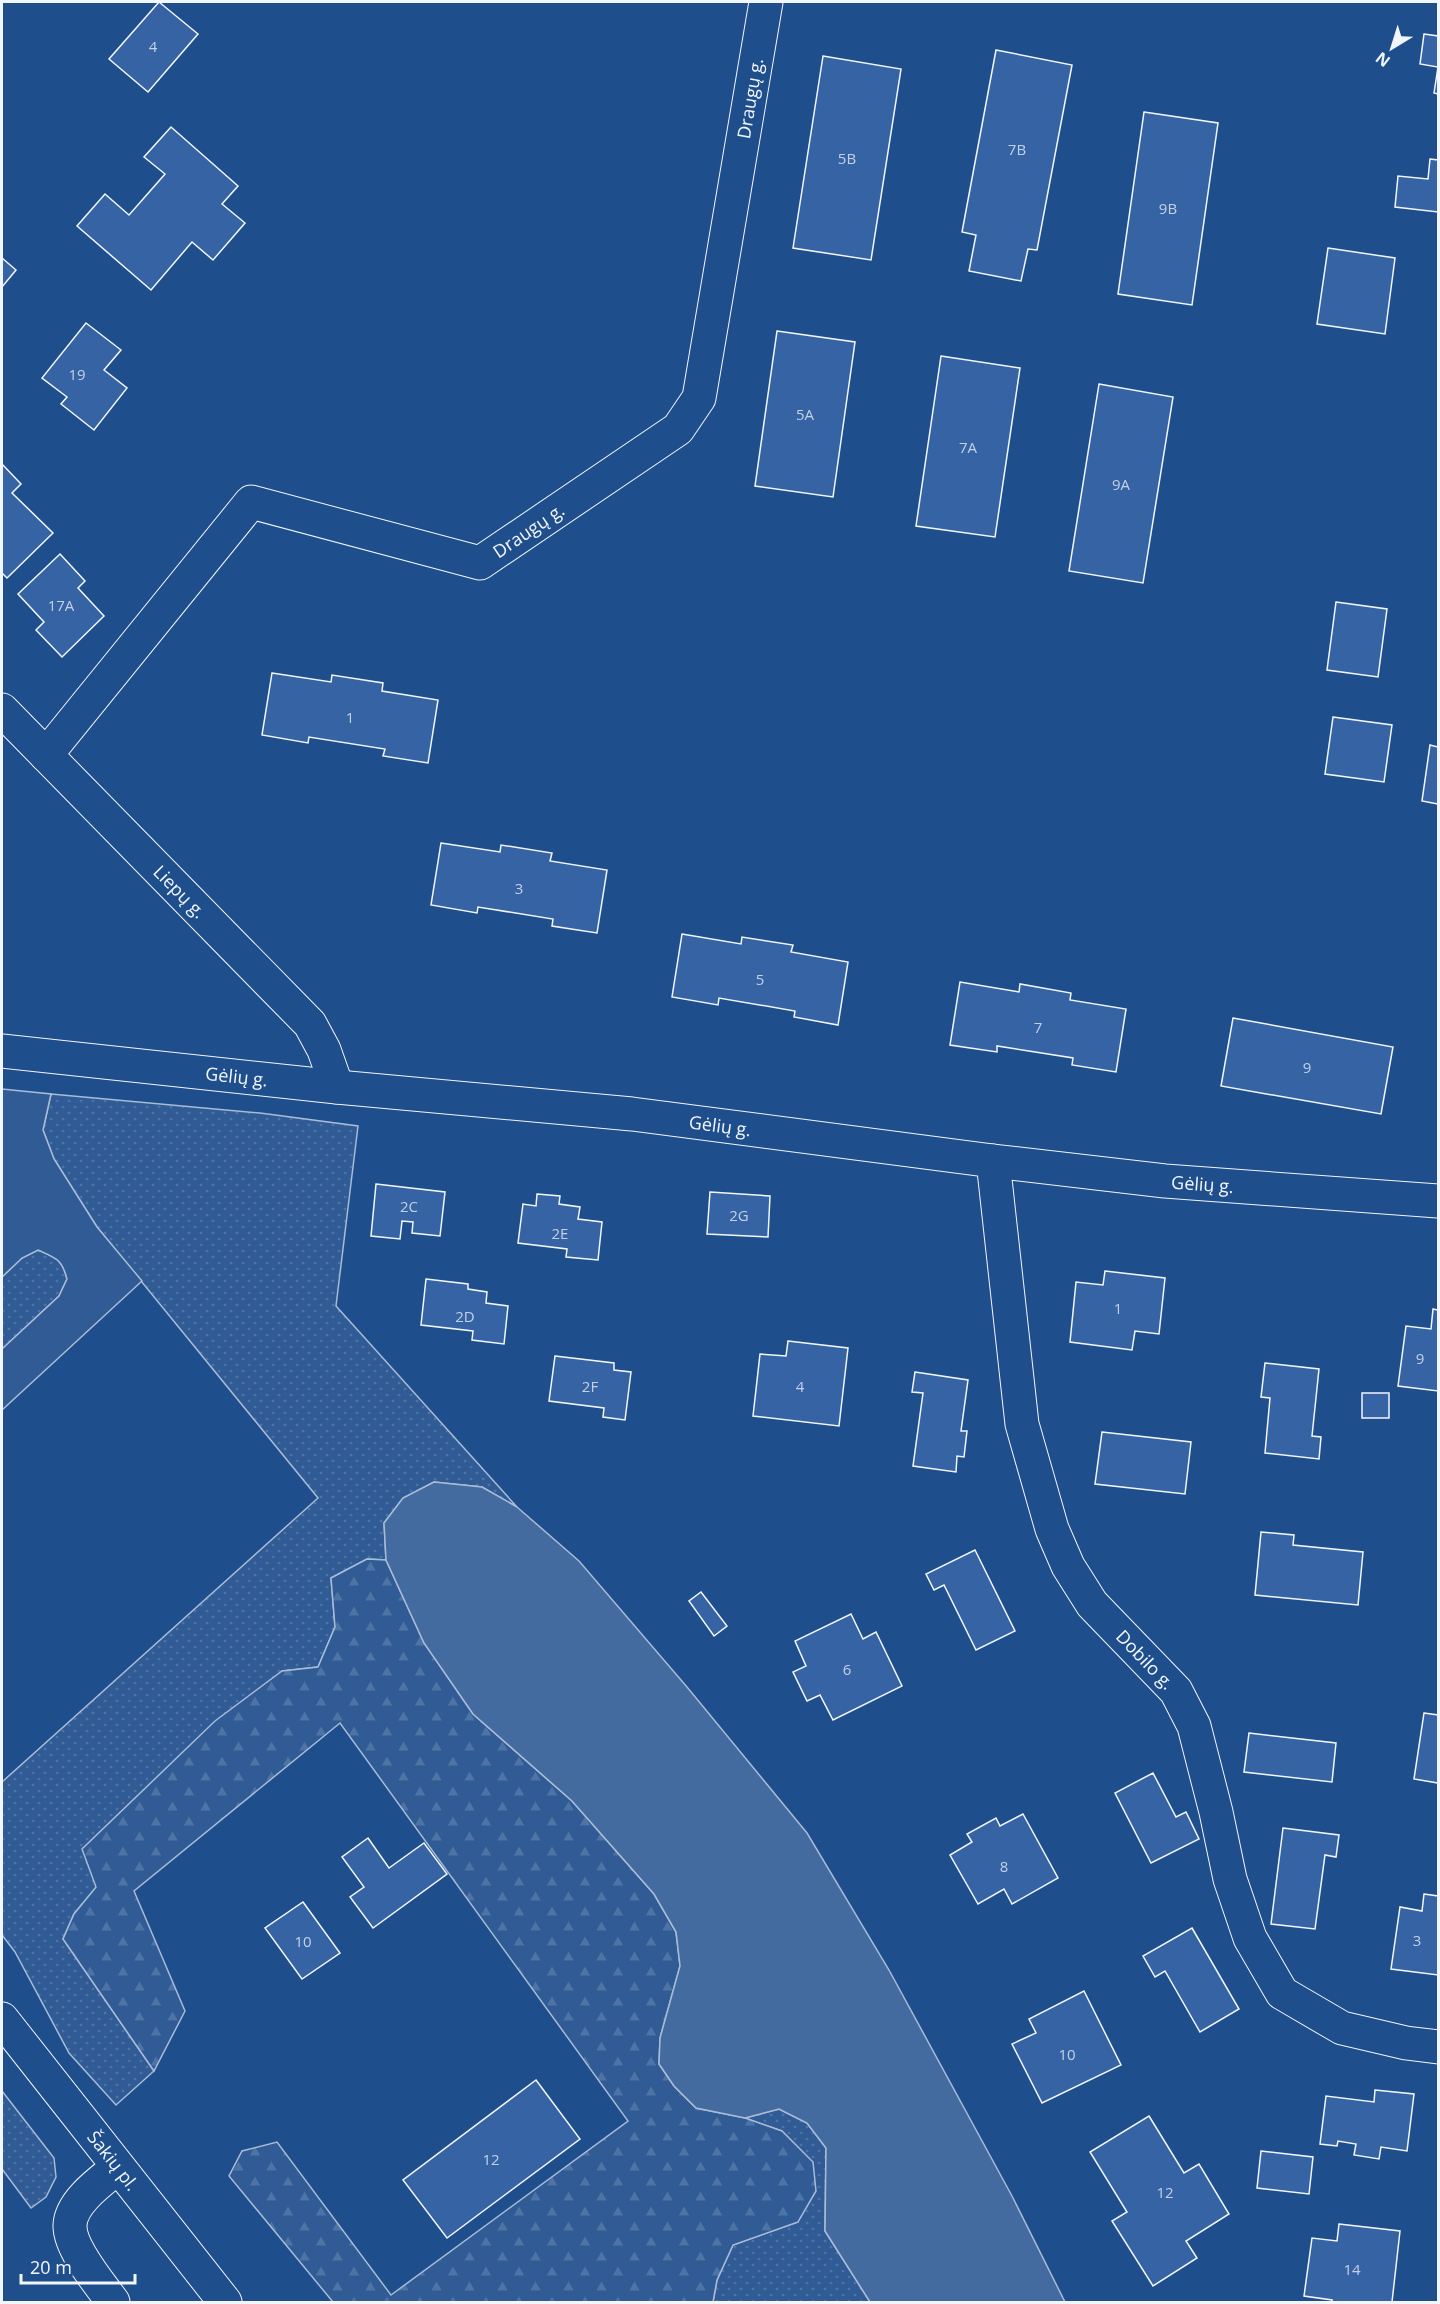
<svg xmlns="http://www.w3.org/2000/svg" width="1440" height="2304" font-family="'Open Sans',sans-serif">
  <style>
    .grass { fill: url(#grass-dots); stroke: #a8bbd7; stroke-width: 1.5 }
    .forest { fill: url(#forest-firs); stroke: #a8bbd7; stroke-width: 1.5 }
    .pitch { fill: #305b95; stroke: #a8bbd7; stroke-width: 1.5 }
    .water { fill: #446ba0; stroke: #a8bbd7; stroke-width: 1.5 }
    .building { fill: #3563a3; stroke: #f2f6ff; stroke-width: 1.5 }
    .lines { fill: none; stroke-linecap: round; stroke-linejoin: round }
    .minor-casing { stroke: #f2f6ff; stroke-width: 35 }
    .major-casing { stroke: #f2f6ff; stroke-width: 35 }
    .minor { stroke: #1f4e8c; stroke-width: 33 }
    .major { stroke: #1f4e8c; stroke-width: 33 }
    .labels { text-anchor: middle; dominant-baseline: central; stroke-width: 4.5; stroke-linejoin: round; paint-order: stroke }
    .number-label { font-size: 15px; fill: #c3d1e8 }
    .street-label { font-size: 18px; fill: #f2f6ff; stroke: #1f4e8c }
  </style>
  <defs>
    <pattern id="grass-dots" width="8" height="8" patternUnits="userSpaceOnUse" patternTransform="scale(1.5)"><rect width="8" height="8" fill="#305b95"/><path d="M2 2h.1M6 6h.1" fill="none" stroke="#4e73a5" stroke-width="1.8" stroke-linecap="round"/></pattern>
    <pattern id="forest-firs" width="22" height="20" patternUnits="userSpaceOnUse" patternTransform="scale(1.5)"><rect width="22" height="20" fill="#305b95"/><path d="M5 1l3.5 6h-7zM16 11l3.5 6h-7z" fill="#4e73a5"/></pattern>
  </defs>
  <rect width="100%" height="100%" fill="#1f4e8c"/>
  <!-- grass -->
  <g class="grass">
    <path d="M51,1094L260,1113L358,1126L336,1306L517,1507L482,1487L434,1482L403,1498L384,1523L386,1560L367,1559L331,1578L335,1627L318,1667L282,1671L74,1914L63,1939L154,2071L116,2105L69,2053L15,1952L2,1935V1782L318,1498L97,1227L54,1159L43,1130Z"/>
    <path d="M38,1250C56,1258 62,1259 67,1279L59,1296L2,1349V1277L22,1258Z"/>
    <path d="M2,2091L54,2158L56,2177L46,2197L31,2208L2,2169Z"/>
    <path d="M779,2109L807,2123L826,2148L825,2231L870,2302H713L717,2280L733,2245L798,2222L782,2131L745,2118Z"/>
  </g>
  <!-- forest -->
  <path class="forest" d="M367,1559L386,1560L424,1643L473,1714L572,1801L654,1894L676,1932L680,1966L660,2038L659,2064L674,2086L696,2108L745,2118L782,2131L813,2162L816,2191L798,2222L733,2245L717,2280L713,2302H333L229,2176L242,2151L277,2142L391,2295L628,2121L340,1723L134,1891L185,2011L154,2071L63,1939L74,1914L96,1887L82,1849L215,1721L282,1671L318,1667L335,1627L331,1578Z"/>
  <!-- pitch -->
  <path class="pitch" d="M2,1089L51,1094L43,1130L54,1159L97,1227L142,1281L2,1410V1349L59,1296L67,1279C62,1259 56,1258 38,1250L22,1258L2,1277Z"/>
  <!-- water -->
  <path class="water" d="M434,1482L482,1487L517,1507L579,1561L687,1687L807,1833L889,1970L1012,2196L1065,2302H870L825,2231L826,2148L807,2123L779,2109L745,2118L696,2108L674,2086L659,2064L660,2038L680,1966L676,1932L654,1894L572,1801L473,1714L424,1643L386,1560L384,1523L403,1498Z"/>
  <!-- building -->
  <g class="building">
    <path d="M159,2L198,34L148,92L109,59Z"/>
    <path d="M1424,34L1438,36V94L1434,93L1438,67L1420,64Z"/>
    <path d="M996,50L1072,65L1037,250L1028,249L1021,281L969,271L976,235L962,232Z"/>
    <path d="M823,56L901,69L871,260L793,248Z"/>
    <path d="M1144,112L1218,123L1192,305L1118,294Z"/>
    <path d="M171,127L238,186L222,204L245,223L213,260L192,242L151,290L77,226L105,194L129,215L165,174L144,157Z"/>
    <path d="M1430,159L1438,160V212L1395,207L1398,176L1428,179Z"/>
    <path d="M1328,248L1395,258L1385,334L1317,324Z"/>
    <path d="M2,258L16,270L2,287Z"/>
    <path d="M86,323L121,350L104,370L127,388L94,430L61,404L67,397L42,378Z"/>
    <path d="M777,331L855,342L833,497L755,486Z"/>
    <path d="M941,356L1020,368L995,537L916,526Z"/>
    <path d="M1099,384L1173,397L1143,583L1069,571Z"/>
    <path d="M2,464L21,484L12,493L53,533L7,578L2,573Z"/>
    <path d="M60,554L85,581L78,588L104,616L62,657L36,630L44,622L18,594Z"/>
    <path d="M1336,602L1387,609L1378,677L1327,670Z"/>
    <path d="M272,673L331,682L332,675L383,683L382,691L438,700L428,763L383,756L385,749L309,737L308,743L262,735Z"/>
    <path d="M1333,717L1392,725L1384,782L1325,774Z"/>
    <path d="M1430,745L1438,747V804L1422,801Z"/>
    <path d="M441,843L500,852L501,845L552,853L550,861L607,870L597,933L552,926L553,919L478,907L477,913L431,905Z"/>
    <path d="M682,934L741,944L742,937L793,945L791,952L848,962L838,1025L794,1017L795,1011L719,998L718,1005L672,997Z"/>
    <path d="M960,982L1019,992L1020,984L1071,993L1070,1000L1126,1009L1116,1072L1072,1065L1073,1058L997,1046V1052L950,1045Z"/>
    <path d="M1233,1018L1393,1047L1381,1114L1221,1086Z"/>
    <path d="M376,1184L445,1192L440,1236L412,1233L413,1222L402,1221L400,1239L371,1236Z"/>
    <path d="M710,1192L770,1196L768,1237L707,1234Z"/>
    <path d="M537,1194L560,1196L559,1204L580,1207L578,1219L602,1222L598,1260L566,1257L567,1249L518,1243L523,1204L536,1206Z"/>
    <path d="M1105,1271L1165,1278L1159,1334L1135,1331L1132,1350L1070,1342L1076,1282L1103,1285Z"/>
    <path d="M426,1279L468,1284V1289L487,1292L486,1303L508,1306L504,1344L472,1340L473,1331L421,1325Z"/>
    <path d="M1433,1309L1438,1310V1391L1398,1386L1406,1326L1431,1329Z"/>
    <path d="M788,1341L848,1348L839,1426L753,1416L760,1354L786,1356Z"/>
    <path d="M555,1356L614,1363V1370L631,1372L625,1420L603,1417L604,1408L549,1401Z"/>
    <path d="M1265,1363L1319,1369L1312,1436L1321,1437L1319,1459L1265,1453L1270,1398L1261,1397Z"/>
    <path d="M915,1372L968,1380L961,1431H967L964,1457L957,1456L956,1472L913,1466L923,1393L912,1392Z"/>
    <rect x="1362" y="1393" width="27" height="25"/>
    <path d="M1102,1432L1191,1442L1185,1494L1095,1484Z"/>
    <path d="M1261,1532L1294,1535L1293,1545L1363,1552L1358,1605L1255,1595Z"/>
    <path d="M975,1550L1015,1631L976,1650L944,1585L934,1590L926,1574Z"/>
    <path d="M701,1592L727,1626L714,1636L689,1601Z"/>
    <path d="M851,1614L863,1639L876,1632L902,1686L833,1720L820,1695L807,1701L793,1672L806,1666L795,1641Z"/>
    <path d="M1424,1713L1438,1715V1783L1414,1779Z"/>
    <path d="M1249,1733L1336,1743L1332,1782L1244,1772Z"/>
    <path d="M1153,1773L1176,1817L1186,1812L1199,1839L1151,1863L1115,1793Z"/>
    <path d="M1023,1814L1058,1878L1012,1904L1004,1889L978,1904L950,1855L972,1842L967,1834L996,1818L1000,1826Z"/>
    <path d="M1283,1828L1339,1835L1336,1857L1325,1855L1315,1929L1271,1924Z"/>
    <path d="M368,1838L389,1868L424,1843L447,1874L373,1928L350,1897L364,1887L342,1857Z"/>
    <path d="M1424,1894L1438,1896V1975L1391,1969L1400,1907L1422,1911Z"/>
    <path d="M303,1902L340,1953L302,1979L265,1928Z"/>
    <path d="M1192,1928L1239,2009L1200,2032L1165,1971L1155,1977L1143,1956Z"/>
    <path d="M1084,1991L1121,2065L1042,2103L1012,2044L1036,2033L1029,2019Z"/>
    <path d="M536,2080L580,2139L447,2238L403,2180Z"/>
    <path d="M1375,2090L1414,2094L1407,2151L1381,2147L1379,2159L1354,2155L1356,2144L1338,2141L1337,2146L1320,2144L1326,2096L1374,2102Z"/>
    <path d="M1149,2116L1184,2173L1199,2164L1229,2214L1186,2241L1197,2258L1153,2286L1112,2221L1127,2212L1090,2152Z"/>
    <path d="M1261,2151L1313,2157L1309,2194L1257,2188Z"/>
    <path d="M1339,2224L1400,2231L1392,2302H1332V2300L1304,2296L1312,2238L1337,2241Z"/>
  </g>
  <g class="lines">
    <defs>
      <g id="minor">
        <path id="s1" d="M2,710L310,1024L324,1050L337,1087"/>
        <path id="s2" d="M46,755L251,502L480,563L678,429L699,398L766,2"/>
        <path id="s3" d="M2,1051L337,1087L632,1114L993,1161L1165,1181L1438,1201"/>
        <path id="s4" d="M993,1161L1022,1424L1052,1529L1068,1566L1092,1604L1176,1691L1194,1726L1216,1812L1230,1879L1250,1938L1282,1993L1342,2028L1406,2043L1438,2047"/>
        <path d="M113,2302C100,2284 69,2248 70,2225C71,2202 101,2181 117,2168"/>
      </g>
      <g id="major">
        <path id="s5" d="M2,2019L225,2302"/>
      </g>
    </defs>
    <!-- minor casing -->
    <use href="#minor" class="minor-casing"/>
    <!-- major casing -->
    <use href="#major" class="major-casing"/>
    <!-- minor -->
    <use href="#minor" class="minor"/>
    <!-- major -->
    <use href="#major" class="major"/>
  </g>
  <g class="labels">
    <!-- number labels -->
    <g class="number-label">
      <text x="153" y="46">4</text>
      <text x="1017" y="149">7B</text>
      <text x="847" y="158">5B</text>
      <text x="1168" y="208">9B</text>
      <text x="77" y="374">19</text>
      <text x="805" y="414">5A</text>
      <text x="968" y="447">7A</text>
      <text x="1121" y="484">9A</text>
      <text x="61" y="605">17A</text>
      <text x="350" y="717">1</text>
      <text x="519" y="888">3</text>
      <text x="760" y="979">5</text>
      <text x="1038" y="1027">7</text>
      <text x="1307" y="1067">9</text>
      <text x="409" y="1206">2C</text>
      <text x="739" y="1215">2G</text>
      <text x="560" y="1233">2E</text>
      <text x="1118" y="1308">1</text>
      <text x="465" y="1316">2D</text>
      <text x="1420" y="1358">9</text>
      <text x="590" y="1386">2F</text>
      <text x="800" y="1386">4</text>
      <text x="847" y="1669">6</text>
      <text x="1004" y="1866">8</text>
      <text x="1417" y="1940">3</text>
      <text x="303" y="1941">10</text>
      <text x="1067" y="2054">10</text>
      <text x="491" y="2159">12</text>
      <text x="1165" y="2192">12</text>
      <text x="1352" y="2269">14</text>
    </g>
    <!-- street labels -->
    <g class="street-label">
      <text stroke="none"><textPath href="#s2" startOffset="1143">Draugų g.</textPath></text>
      <text stroke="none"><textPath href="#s2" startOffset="621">Draugų g.</textPath></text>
      <text stroke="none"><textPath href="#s1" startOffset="254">Liepų g.</textPath></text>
      <text stroke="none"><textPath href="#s3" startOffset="236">Gėlių g.</textPath></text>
      <text stroke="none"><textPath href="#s3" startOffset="722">Gėlių g.</textPath></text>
      <text stroke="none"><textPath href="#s3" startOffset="1208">Gėlių g.</textPath></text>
      <text stroke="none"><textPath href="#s4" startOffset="536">Dobilo g.</textPath></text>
      <text stroke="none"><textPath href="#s5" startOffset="180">Šakių pl.</textPath></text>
    </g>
  </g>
  <!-- border -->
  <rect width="1440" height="2304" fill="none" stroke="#f2f6ff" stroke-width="6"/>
  <!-- north arrow -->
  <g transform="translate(1392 48) rotate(218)" stroke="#1f4e8c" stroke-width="4.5" paint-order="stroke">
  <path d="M0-4.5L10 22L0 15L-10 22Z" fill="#f2f6ff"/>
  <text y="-9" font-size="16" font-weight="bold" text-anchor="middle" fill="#f2f6ff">N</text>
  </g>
  <!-- scale -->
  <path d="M21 2274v9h114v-9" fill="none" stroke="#f2f6ff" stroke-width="3"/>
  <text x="30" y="2274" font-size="18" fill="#f2f6ff" stroke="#1f4e8c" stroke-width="4.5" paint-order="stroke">20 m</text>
</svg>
